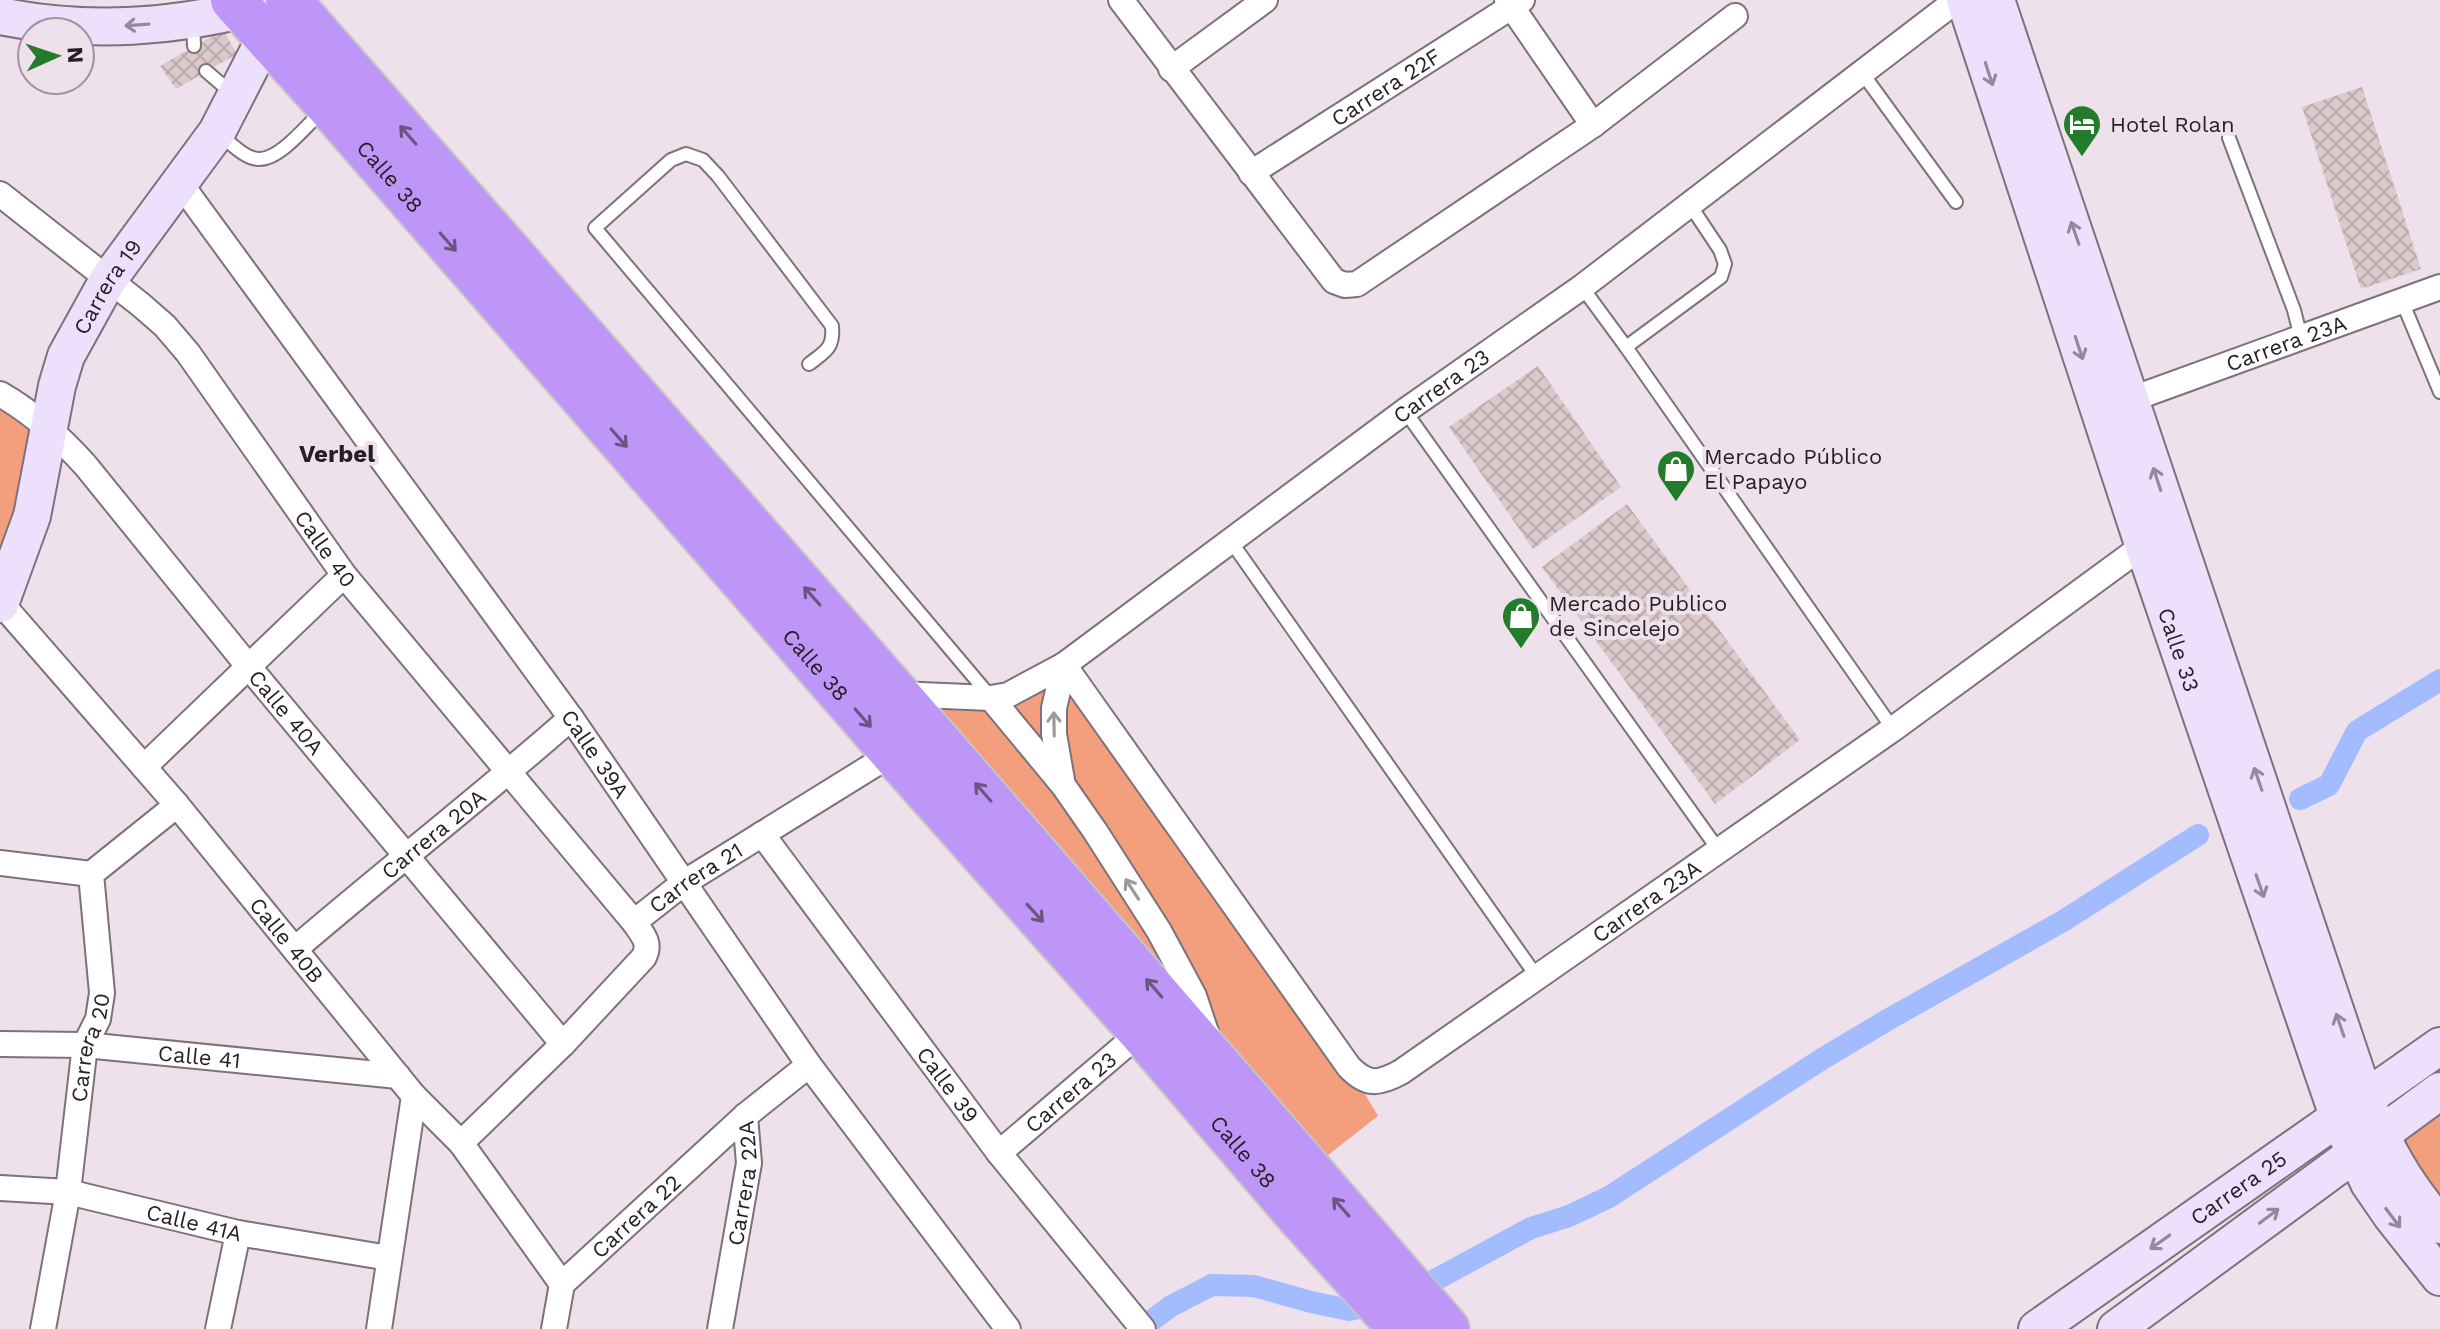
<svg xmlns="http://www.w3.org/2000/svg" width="2440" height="1329" font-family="'Work Sans',sans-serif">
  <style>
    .park { fill: #f39f7d }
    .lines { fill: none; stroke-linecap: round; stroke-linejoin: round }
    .canal { stroke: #a2bcff; stroke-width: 22 }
    .building { fill: url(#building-cross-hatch) }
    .lane-casing { stroke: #7d717a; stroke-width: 16 }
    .street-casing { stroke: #7d717a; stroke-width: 28 }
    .secondary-casing { stroke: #7d717a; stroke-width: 40 }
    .highway-casing { stroke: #c6c5c6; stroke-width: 48 }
    .lane { stroke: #fff; stroke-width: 12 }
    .street { stroke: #fff; stroke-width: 24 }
    .secondary { stroke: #ece0fd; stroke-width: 36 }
    .highway { stroke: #be96f8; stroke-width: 44 }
    .oneway { stroke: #92899b }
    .oneway2 { stroke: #695583 }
    .oneway3 { stroke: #9c9a9c }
    .labels { text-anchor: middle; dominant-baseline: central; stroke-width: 8; stroke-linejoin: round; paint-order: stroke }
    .street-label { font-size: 22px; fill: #241f23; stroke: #efe1eb }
    .poi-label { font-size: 22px; fill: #241f23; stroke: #efe1eb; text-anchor: start }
    .neighbourhood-label { font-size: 24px; font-weight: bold; fill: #241f23; stroke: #efe1eb }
  </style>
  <defs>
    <pattern id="building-cross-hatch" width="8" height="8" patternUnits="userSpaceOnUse" patternTransform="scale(2)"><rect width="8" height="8" fill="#dac8ca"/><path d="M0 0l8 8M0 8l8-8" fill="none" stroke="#bbabad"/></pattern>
  </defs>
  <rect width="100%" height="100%" fill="#efe1eb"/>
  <!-- park -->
  <g class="park">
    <path d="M0,397L48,429L0,604Z"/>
    <path d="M1064,665L1349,1067L1378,1116L1309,1170L897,694L991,698Z"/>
    <path d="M2440,1091V1225L2380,1134Z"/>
  </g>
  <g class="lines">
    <!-- canal -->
    <g class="canal">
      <path d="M2300,799L2329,785L2357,731L2440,680"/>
      <path d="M1140,1329L1171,1306L1212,1285L1254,1286L1311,1302L1349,1310L1398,1300L1531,1228L1569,1216L1609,1197L1822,1059L1889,1019L2063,921L2198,835"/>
    </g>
  </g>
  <!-- building -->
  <g class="building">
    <path d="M223,30L237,54L176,89L160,66Z"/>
    <path d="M2362,87L2421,269L2361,289L2302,107Z"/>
    <path d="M1538,366L1621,487L1533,549L1449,427Z"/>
    <path d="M1627,504L1800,740L1715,804L1542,567Z"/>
  </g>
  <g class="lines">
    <defs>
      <g id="lane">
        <path d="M193,23L194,46"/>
        <path d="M206,71L234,95"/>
        <path d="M1863,74L1956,202"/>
        <path d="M220,135C231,143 244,158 258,159C279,161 308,124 323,110"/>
        <path d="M2229,138L2294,310L2301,338"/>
        <path d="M1582,287L1626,347L1893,729"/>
        <path d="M2402,301L2440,392"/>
        <path d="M1626,347L1721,277L1725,264L1720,250L1690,205"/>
        <path d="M809,364C826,351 834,348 832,326L718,176L703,160L686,154L671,160L595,228L989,695"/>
        <path d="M1405,411L1720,852"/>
        <path d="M1230,540L1537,977"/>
      </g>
      <g id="street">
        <path d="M1121,0L1334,281L1345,285L1357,284L1593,125L1735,16"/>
        <path d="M1507,0L1593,125"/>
        <path d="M1171,69L1265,0"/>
        <path id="s1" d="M1251,173L1522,0"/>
        <path id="s2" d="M180,183L571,718L809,1065L1008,1329"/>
        <path id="s3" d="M0,194L141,305L165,326L188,353L344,575L634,922"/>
        <path id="s4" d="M0,394C33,413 61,438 86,466L248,666L563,1044"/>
        <path id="s5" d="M2132,399L2440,287"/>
        <path id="s6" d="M1,603L177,805L414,1096L461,1143L562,1284"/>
        <path id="s7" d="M1064,665L1349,1067C1367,1086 1379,1084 1401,1072L1893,729L2155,537"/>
        <path id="s8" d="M897,694L991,698L1008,695L1064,665L1405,411L1582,287L1957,0"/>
        <path d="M991,698L1063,785L1095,831L1159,931L1194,996L1208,1038"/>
        <path d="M144,767L344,575"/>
        <path d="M1062,780L1054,734V708L1064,665"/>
        <path id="s9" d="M762,834L999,1153L1143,1329"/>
        <path d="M0,863L91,874"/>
        <path id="s10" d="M295,949C386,871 481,797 571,718"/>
        <path id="s11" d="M0,1044L85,1045L398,1076"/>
        <path id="s12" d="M461,1143L563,1044L644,957C651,943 643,935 634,922L685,882L893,753"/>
        <path id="s13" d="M999,1153L1141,1032"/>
        <path id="s14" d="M0,1188L68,1192L238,1233L389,1258"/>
        <path id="s15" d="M43,1329L68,1192L85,1045L98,1019L102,993L91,874L177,805"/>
        <path d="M218,1329L238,1233"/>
        <path d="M379,1329L414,1096"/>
        <path id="s16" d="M554,1329L562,1284L745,1116L809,1065"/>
        <path id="s17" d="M720,1329L749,1163L745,1116"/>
      </g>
      <g id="secondary">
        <path id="s18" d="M1965,0L2143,544L2338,1116L2369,1183L2391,1215L2440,1277"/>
        <path d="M1996,0L2365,1099C2386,1150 2404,1183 2440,1225"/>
        <path d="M0,16C87,34 179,28 263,4"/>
        <path id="s19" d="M0,604L32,516L57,386L66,356L108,280L217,132L278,13"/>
        <path id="s20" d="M2037,1329L2440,1046"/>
        <path d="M2116,1329L2440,1091"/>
      </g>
      <g id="highway">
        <path id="s21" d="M233,0L328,105L893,753L1141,1032L1297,1214L1401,1329"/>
        <path d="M288,0L897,694L1447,1329"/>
      </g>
    </defs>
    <!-- lane casing -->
    <use href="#lane" class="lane-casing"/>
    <!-- street casing -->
    <use href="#street" class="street-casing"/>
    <!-- secondary casing -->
    <use href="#secondary" class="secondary-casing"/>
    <!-- highway casing -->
    <use href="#highway" class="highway-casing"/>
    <!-- lane -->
    <use href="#lane" class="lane"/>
    <!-- street -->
    <use href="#street" class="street"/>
    <!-- secondary -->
    <use href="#secondary" class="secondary"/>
    <!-- highway -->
    <use href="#highway" class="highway"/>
  </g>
  <!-- one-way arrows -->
  <defs><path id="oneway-shaft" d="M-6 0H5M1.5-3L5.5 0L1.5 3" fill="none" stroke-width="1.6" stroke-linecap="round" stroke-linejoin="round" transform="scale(2)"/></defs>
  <g class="oneway">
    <use href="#oneway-shaft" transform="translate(137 25) rotate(176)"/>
    <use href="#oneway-shaft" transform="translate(1989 74) rotate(72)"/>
    <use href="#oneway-shaft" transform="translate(2075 233) rotate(-109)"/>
    <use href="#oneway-shaft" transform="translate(2079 348) rotate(72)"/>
    <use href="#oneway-shaft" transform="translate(2157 479) rotate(-108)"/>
    <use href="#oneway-shaft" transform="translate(2258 779) rotate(-109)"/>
    <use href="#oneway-shaft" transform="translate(2260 886) rotate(71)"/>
    <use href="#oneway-shaft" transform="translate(2340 1025) rotate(-109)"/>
    <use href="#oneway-shaft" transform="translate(2269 1216) rotate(-37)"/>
    <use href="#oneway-shaft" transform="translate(2393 1218) rotate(53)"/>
    <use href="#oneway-shaft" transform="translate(2160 1242) rotate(145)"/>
  </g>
  <g class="oneway2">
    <use href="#oneway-shaft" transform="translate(408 135) rotate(-131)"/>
    <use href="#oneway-shaft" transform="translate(448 242) rotate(49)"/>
    <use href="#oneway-shaft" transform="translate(619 438) rotate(49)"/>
    <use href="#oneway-shaft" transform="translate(812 596) rotate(-131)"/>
    <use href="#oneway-shaft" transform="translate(863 718) rotate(49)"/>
    <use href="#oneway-shaft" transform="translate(983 792) rotate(-131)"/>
    <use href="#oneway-shaft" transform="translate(1035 913) rotate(48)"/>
    <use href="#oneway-shaft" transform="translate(1154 988) rotate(-131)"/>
    <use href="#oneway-shaft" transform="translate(1341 1207) rotate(-131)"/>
  </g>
  <g class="oneway3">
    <use href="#oneway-shaft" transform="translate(1054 724) rotate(-91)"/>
    <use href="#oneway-shaft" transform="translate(1132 889) rotate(-123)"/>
  </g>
  <!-- icons -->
  <defs>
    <symbol id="hotel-pin" viewBox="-11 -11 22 30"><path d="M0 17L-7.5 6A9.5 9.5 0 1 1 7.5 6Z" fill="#227c2b" stroke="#efe1eb"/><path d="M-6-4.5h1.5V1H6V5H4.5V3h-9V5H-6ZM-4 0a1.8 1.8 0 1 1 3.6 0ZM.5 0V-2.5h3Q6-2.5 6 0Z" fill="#fff"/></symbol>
    <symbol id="shop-pin" viewBox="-11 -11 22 30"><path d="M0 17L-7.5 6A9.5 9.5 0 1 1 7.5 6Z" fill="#227c2b" stroke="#efe1eb"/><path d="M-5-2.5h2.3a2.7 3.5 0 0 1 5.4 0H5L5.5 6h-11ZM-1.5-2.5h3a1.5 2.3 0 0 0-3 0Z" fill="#fff"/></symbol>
  </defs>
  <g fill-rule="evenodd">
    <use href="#hotel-pin" x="2060" y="102" width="44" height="60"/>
    <use href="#shop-pin" x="1654" y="447" width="44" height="60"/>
    <use href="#shop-pin" x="1499" y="594" width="44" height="60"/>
  </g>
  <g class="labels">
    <!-- street labels -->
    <g class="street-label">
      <text stroke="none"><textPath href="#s1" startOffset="160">Carrera 22F</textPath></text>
      <text stroke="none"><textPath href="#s21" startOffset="236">Calle 38</textPath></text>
      <text stroke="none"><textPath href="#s19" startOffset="338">Carrera 19</textPath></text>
      <text stroke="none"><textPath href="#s5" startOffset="164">Carrera 23A</textPath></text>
      <text stroke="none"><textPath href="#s8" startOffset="644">Carrera 23</textPath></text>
      <text stroke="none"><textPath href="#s3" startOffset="486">Calle 40</textPath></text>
      <text stroke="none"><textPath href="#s18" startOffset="684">Calle 33</textPath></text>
      <text stroke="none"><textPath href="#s21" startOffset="884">Calle 38</textPath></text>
      <text stroke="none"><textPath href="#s4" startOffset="430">Calle 40A</textPath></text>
      <text stroke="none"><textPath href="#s2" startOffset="706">Calle 39A</textPath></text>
      <text stroke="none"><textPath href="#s10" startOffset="180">Carrera 20A</textPath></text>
      <text stroke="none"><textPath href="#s12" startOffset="376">Carrera 21</textPath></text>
      <text stroke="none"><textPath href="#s7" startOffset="850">Carrera 23A</textPath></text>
      <text stroke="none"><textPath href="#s6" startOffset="442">Calle 40B</textPath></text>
      <text stroke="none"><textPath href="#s15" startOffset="286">Carrera 20</textPath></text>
      <text stroke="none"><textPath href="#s11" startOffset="200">Calle 41</textPath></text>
      <text stroke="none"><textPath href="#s9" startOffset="312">Calle 39</textPath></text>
      <text stroke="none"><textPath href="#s13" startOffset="94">Carrera 23</textPath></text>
      <text stroke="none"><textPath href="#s21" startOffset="1532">Calle 38</textPath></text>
      <text stroke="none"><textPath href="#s17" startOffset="148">Carrera 22A</textPath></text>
      <text stroke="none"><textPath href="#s20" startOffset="246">Carrera 25</textPath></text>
      <text stroke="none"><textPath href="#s16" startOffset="146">Carrera 22</textPath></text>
      <text stroke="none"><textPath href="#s14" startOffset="198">Calle 41A</textPath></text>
    </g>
    <!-- poi labels -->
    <g class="poi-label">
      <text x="2110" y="124">Hotel Rolan</text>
      <text x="1704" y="456">Mercado Público<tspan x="1704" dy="25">El Papayo</tspan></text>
      <text x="1549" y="603">Mercado Publico<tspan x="1549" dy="25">de Sincelejo</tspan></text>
    </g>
    <!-- neighbourhood labels -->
    <g class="neighbourhood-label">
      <text x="337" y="454">Verbel</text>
    </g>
  </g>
  <!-- north arrow -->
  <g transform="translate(56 56) rotate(87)"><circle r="38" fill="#efe1eb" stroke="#9e939b" stroke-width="2"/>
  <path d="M0-6L14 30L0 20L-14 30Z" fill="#227c2b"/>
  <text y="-12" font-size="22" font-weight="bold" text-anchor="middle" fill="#241f23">N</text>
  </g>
</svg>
